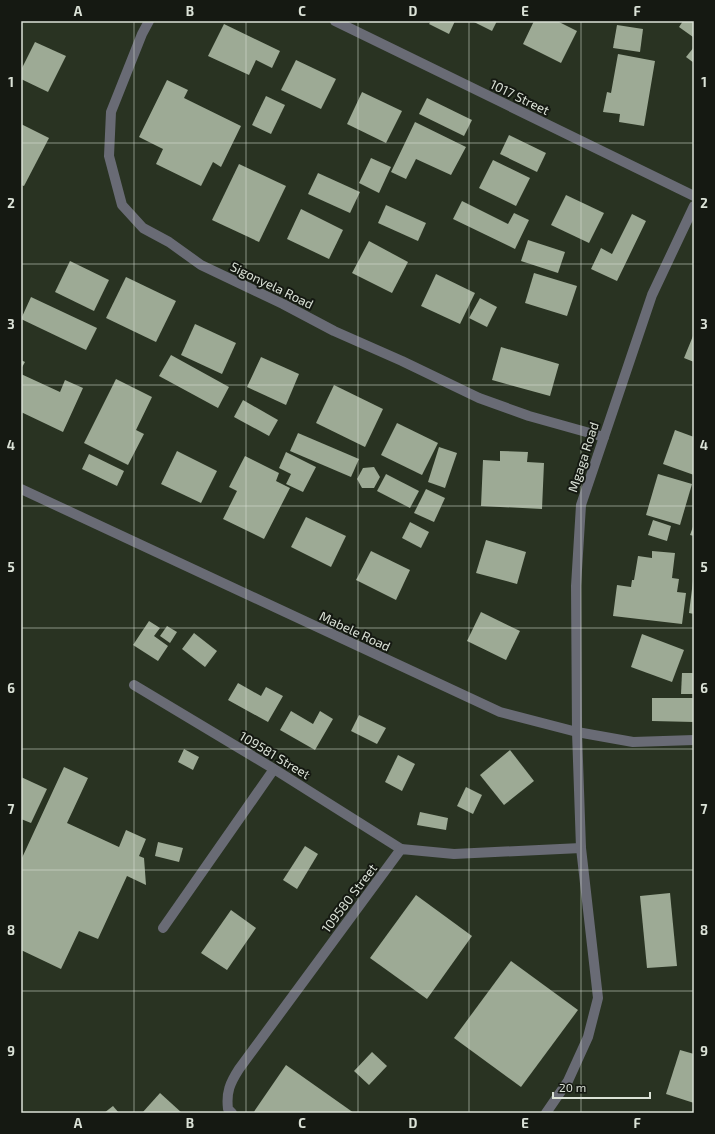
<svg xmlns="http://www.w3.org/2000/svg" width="715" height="1134" viewBox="0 0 715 1134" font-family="'Exo 2',sans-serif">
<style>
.building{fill:#9daa95}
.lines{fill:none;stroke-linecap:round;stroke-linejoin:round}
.lane{stroke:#696b75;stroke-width:10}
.street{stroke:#696b75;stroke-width:10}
.grid{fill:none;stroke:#dbe2d7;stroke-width:1;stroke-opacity:0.55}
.labels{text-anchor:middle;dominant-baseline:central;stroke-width:4;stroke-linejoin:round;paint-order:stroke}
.street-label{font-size:13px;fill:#dbe2d7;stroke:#151912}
.neatline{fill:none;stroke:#dbe2d7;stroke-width:1.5}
.grid-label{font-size:13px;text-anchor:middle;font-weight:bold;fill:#dbe2d7}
</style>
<rect width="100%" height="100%" fill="#293322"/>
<g class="building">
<polygon points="431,21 455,21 449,34 429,24"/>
<polygon points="472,21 497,21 492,31"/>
<polygon points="534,21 557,21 577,31 561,63 523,44"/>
<polygon points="683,21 694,21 693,37 679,27"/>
<polygon points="224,24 280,51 272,68 256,60 249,75 208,56"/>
<polygon points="617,25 643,29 640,52 613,48"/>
<polygon points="35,42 66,56 48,92 21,79 21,70"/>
<polygon points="694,47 694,63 686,57"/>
<polygon points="618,54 655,61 644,126 619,122 620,114 603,112 607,92 611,93"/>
<polygon points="296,60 336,79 321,109 281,90"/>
<polygon points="167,80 188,90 184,98 241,126 221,167 213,162 201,186 156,164 163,149 139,137"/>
<polygon points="362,92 402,111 386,143 347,124"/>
<polygon points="266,96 285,105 271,134 252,125"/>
<polygon points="427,98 472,120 464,136 419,114"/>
<polygon points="415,122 466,147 451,175 416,159 406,179 391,172"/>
<polygon points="21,124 49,138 24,186 21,185"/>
<polygon points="509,135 546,153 537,172 500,154"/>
<polygon points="371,158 391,167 379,193 359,183"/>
<polygon points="493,160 530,178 516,206 479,188"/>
<polygon points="239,164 286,186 259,242 212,220"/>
<polygon points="318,173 360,192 350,213 308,194"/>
<polygon points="566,195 604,213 589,243 551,225"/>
<polygon points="462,201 508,224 514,213 529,220 515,249 453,219"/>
<polygon points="386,205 426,223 418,241 378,223"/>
<polygon points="301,209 343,230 329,259 287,239"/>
<polygon points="632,214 646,221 617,281 591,269 601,248 612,254"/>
<polygon points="528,240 565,252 558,273 521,261"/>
<polygon points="369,241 408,262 392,293 352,273"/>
<polygon points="70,261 109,280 94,311 55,292"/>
<polygon points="534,273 577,286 567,316 525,303"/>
<polygon points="436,274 475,293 460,324 421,306"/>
<polygon points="126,277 176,301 156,342 106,318"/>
<polygon points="31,297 97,328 86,350 21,319"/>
<polygon points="480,298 497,307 487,327 469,318"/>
<polygon points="195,324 236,343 222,374 181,355"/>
<polygon points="693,336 694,337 694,362 684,358"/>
<polygon points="501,347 559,364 550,396 492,380"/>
<polygon points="171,355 229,387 218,408 159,376"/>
<polygon points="261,357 299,374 286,405 247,387"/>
<polygon points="21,360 25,362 21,369"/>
<polygon points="21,374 60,392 65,380 83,388 63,432 21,412"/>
<polygon points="116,379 152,397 136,430 144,434 128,465 84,443"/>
<polygon points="334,385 383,409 365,447 316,423"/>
<polygon points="243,400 278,420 269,436 234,417"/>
<polygon points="397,423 438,443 422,475 381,455"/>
<polygon points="675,430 694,437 694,475 663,464"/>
<polygon points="298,433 359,459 351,477 290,451"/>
<polygon points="439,447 457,453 445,488 428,482"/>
<polygon points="177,451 217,471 201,503 161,484"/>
<polygon points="500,451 528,452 527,462 544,463 542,509 481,506 483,460 500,461"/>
<polygon points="286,452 316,467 303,492 286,484 291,474 279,468"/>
<polygon points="89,454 124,471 117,486 82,469"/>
<polygon points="245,456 279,473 276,481 290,488 264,539 223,519 237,491 229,487"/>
<polygon points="374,467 380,477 374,488 362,488 357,479 363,468"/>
<polygon points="386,474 419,491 410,508 377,491"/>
<polygon points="658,474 692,484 680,525 646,515"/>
<polygon points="426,489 445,498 434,522 414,513"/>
<polygon points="306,517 346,536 331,567 291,547"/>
<polygon points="653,520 671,526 667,541 648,535"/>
<polygon points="410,522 429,532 421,548 402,538"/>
<polygon points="694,524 694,536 690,535"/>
<polygon points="486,540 526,552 517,584 476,573"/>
<polygon points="371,551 410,570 396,600 356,580"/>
<polygon points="652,551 675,553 672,578 679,579 677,592 686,593 682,624 613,616 617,585 631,587 632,580 634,580 638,556 652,558"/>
<polygon points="693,581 694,582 694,614 689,613"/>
<polygon points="481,612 520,631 506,660 467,641"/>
<polygon points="149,621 160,628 154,636 168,646 158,661 133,645"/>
<polygon points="167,626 177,632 170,643 160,636"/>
<polygon points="194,633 217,651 205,667 182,649"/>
<polygon points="642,634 684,650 672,682 631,667"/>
<polygon points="682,673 694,673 694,694 681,694"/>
<polygon points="238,683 261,696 266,687 283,696 268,722 228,700"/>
<polygon points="652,698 694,698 694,722 652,721"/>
<polygon points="291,711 313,724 320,711 333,719 315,750 280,730"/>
<polygon points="359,715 386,728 377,744 351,731"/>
<polygon points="184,749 199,757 193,770 178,762"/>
<polygon points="510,750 534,781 504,805 480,775"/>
<polygon points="398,755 415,764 402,791 385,782"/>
<polygon points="64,767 88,778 67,823 119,847 126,830 146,839 139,856 144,858 146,885 127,876 98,939 79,931 61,969 21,950 21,860"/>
<polygon points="21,777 47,789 31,823 21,819"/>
<polygon points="466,787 482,795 473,814 457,806"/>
<polygon points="420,812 448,818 446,830 417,825"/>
<polygon points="158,842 183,848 179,862 155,856"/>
<polygon points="305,846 318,854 297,889 283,880"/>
<polygon points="670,893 677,966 647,968 640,896"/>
<polygon points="416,895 472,936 427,999 370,958"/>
<polygon points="231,910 256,928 227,970 201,953"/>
<polygon points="511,961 578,1010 521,1087 454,1038"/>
<polygon points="680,1050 694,1054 694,1103 666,1094"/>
<polygon points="372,1052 387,1066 369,1085 354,1071"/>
<polygon points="286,1065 354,1113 253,1113"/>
<polygon points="160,1093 182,1113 142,1113"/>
<polygon points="113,1106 119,1113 104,1113"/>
</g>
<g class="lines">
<g class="lane">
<polyline points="134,685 274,769 401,849"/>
<polyline points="163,928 274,769"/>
</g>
<g class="street">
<polyline points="149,21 142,34 111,112 109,156 122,205 143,228 169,242 201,265 283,304 334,331 402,361 479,398 529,416 604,437"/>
<polyline points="335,21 694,196"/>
<polyline points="21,489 500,712 577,732 633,742 694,740"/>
<path d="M 232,1113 L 228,1109 C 226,1092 230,1083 239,1069 L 401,849 L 454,854 L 581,848"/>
<polyline points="546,1113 568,1081 588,1037 598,998 581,848 577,732 576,586 581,505 652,295 694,206"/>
</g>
</g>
<path class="grid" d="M 134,21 L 134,1113M 246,21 L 246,1113M 358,21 L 358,1113M 469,21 L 469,1113M 581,21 L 581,1113M 21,143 L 694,143M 21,264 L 694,264M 21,385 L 694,385M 21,506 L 694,506M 21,628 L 694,628M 21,749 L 694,749M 21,870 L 694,870M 21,991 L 694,991"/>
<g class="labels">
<g class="street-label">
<text transform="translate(520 97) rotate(26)">1017 Street</text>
<text transform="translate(272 285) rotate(26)">Sigonyela Road</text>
<text transform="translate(583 457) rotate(-72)">Mgaga Road</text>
<text transform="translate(355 631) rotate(25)">Mabele Road</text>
<text transform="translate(275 755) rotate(31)">109581 Street</text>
<text transform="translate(349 898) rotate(-53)">109580 Street</text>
</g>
</g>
<rect width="715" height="1134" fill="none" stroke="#151912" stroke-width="44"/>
<path d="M553 1092v6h97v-6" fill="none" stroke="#dbe2d7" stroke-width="2"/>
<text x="559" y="1092" font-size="12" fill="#dbe2d7" stroke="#151912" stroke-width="3" paint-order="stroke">20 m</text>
<rect x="22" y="22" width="671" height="1090" class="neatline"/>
<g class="grid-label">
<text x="78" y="16">A</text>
<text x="190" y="16">B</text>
<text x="302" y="16">C</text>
<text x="413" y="16">D</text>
<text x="525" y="16">E</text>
<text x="637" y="16">F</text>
<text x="11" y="87">1</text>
<text x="704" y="87">1</text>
<text x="11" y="208">2</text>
<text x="704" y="208">2</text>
<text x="11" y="329">3</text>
<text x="704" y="329">3</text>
<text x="11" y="450">4</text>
<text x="704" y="450">4</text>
<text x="11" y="572">5</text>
<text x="704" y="572">5</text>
<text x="11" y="693">6</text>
<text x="704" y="693">6</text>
<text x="11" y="814">7</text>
<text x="704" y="814">7</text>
<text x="11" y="935">8</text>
<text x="704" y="935">8</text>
<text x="11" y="1056">9</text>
<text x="704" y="1056">9</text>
<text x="78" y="1128">A</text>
<text x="190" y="1128">B</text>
<text x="302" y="1128">C</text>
<text x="413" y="1128">D</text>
<text x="525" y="1128">E</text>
<text x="637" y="1128">F</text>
</g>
</svg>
